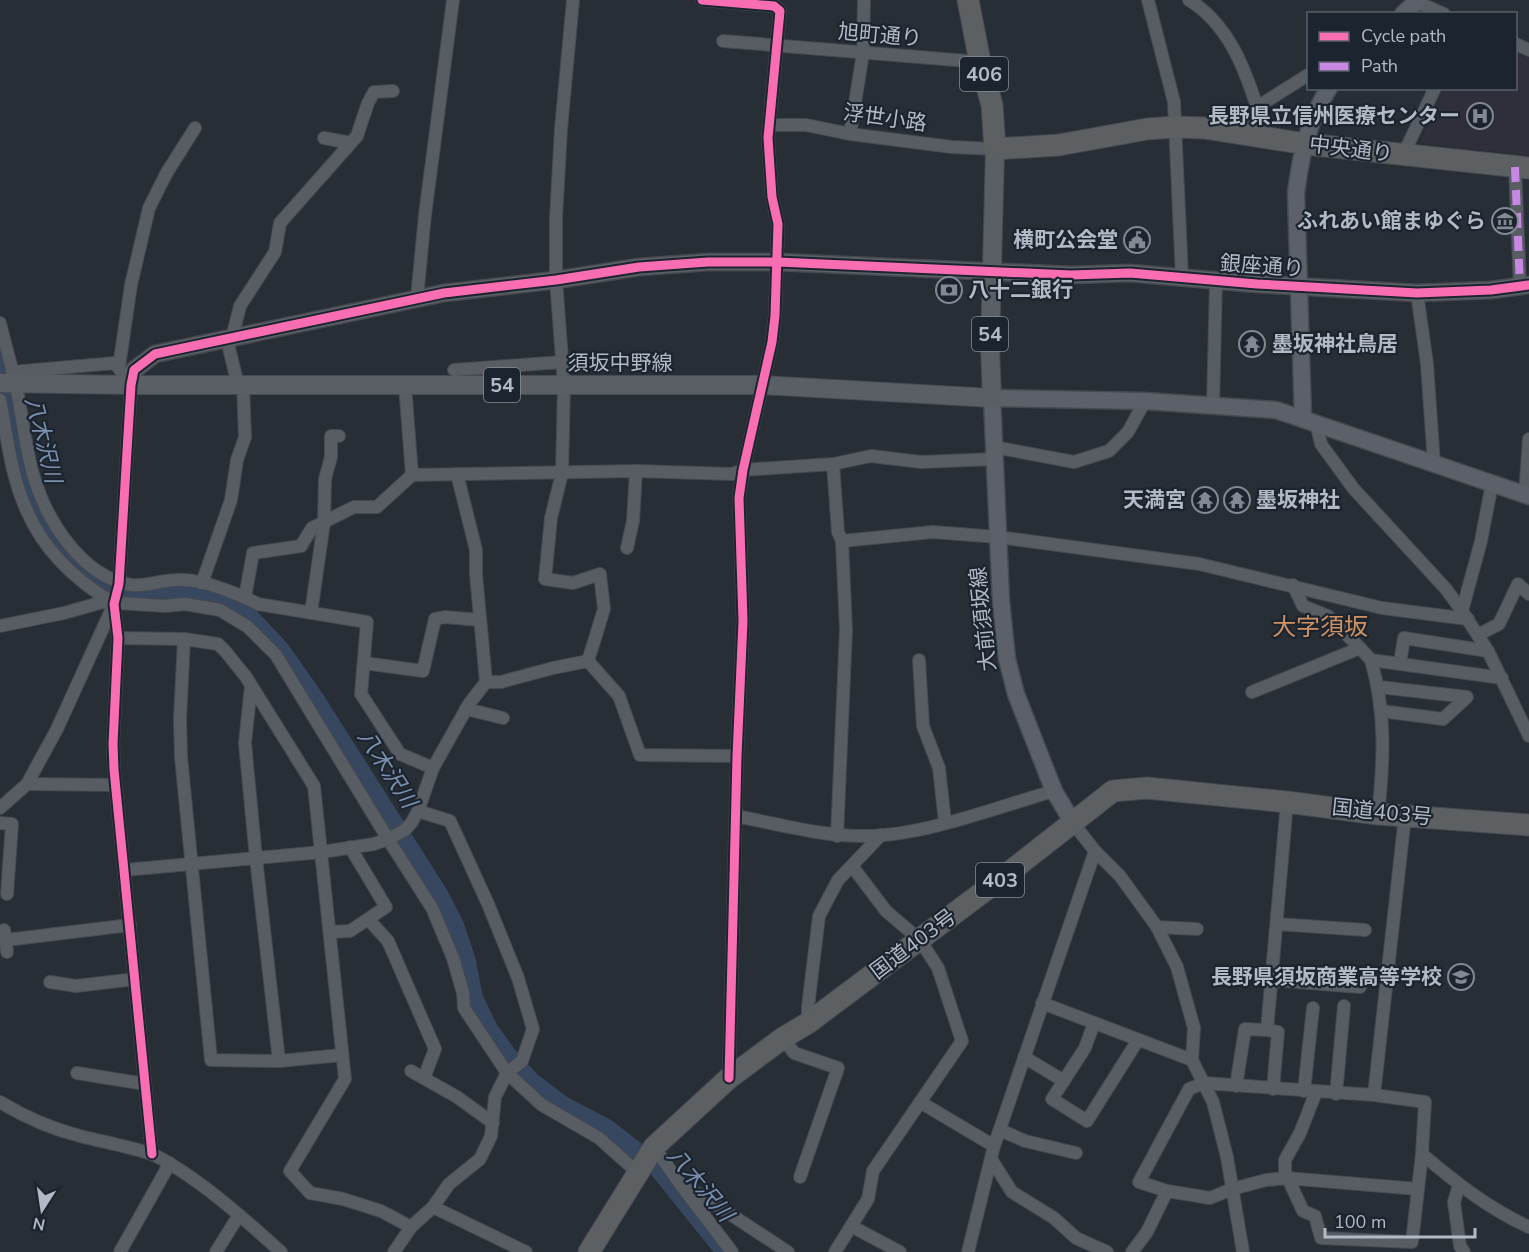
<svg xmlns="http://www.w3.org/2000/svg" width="1529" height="1252" viewBox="0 0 1529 1252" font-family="'Nunito Sans','Noto Sans JP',sans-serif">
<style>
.medical{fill:#2f2e3b}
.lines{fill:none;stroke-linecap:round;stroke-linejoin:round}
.river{stroke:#37475f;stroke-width:18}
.street-casing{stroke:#464a50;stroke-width:14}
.secondary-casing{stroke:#464a50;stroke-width:19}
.primary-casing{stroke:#464a52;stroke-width:20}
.highway-casing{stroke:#454a51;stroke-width:23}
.street{stroke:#585c63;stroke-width:12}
.secondary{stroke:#5c6068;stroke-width:16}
.primary{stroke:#5a5f65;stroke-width:18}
.highway{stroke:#5d6063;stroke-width:21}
.quiet{stroke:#c787e3;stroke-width:8;stroke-dasharray:15 8;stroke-linecap:butt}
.cycleway-casing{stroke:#1c242f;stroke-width:13}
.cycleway{stroke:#f96db3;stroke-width:9}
.labels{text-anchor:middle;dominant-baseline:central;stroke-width:4.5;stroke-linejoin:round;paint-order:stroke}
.shield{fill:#1c242f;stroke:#858d99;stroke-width:1.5}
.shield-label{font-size:20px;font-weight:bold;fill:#b2bac6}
.street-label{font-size:21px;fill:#b2bac6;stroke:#1c242f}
.poi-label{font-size:21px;font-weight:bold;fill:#b2bac6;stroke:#1c242f;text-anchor:end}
.water-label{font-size:22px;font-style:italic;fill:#7b90ad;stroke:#1c242f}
.quarter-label{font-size:24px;fill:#d19262;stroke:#1c242f}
</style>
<rect width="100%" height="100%" fill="#282e35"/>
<polygon class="medical" points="1516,50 1529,56 1529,155 1420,143 1444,89 1516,88"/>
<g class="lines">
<polyline class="river" points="0,363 30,494 40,516 54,537 78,567 101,586 132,593 180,595 216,601 251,618 281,650 316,700 439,894 455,925 467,961 474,998 489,1029 507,1054 531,1081 563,1105 607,1128 656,1166 725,1252"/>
<defs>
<g id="street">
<polyline points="573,0 561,129 556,218 556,280 564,385 562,473 551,518 545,579 573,583 600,574 604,609 588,661"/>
<polyline points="702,0 774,6 780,11 768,138 772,197 778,224 775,316 772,342 743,470 739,498 743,621 737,756 729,1078"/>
<polyline points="1148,0 1174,102 1182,277"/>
<path d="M 1189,0 C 1227,23 1244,66 1257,107"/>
<polyline points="1412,0 1444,14"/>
<polyline points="723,41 980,62"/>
<polyline points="1516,44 1529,50"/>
<polyline points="770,125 806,125 850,134 952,147 995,149"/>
<polyline points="850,134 863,53 864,0"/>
<polyline points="1252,135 1255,111 1257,107 1308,75"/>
<polyline points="324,138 351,143"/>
<polyline points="1403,155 1435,88"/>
<polyline points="1515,167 1520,287"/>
<polyline points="1417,293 1427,364 1434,463"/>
<polyline points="417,298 425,215 453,0"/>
<path d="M 0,323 C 5,344 11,364 16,385 C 22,414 25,445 33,474 C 46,520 81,576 131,585 C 147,587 160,580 176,580 C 200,578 236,593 258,604 L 367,622 L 361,694 L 400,754 L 433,768"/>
<polyline points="232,338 240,306 275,252 280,223 357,136 368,103 374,92 393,91"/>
<polyline points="227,340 238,385"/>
<polyline points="119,367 131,285 149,208 166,174 195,128"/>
<polyline points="454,370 562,362"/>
<polyline points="12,372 115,363 131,385 119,584 114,604 118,638 113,744 114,770 152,1154"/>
<polyline points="405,385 412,475"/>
<path d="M 0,400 C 7,436 11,477 27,511 C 44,551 77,581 113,603"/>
<polyline points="1213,406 1216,281"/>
<polyline points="1316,423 1321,444 1353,488 1446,589 1462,611 1488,651 1529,736"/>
<polyline points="994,447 1074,462 1109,451 1128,432 1145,401"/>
<polyline points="833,464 838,532 842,541 846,630 837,836"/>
<polyline points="457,474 476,550 476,574 486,682"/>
<polyline points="1525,495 1529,439"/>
<polyline points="842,541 933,532 998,537 1199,564 1382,608 1468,619"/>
<polyline points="627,548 633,521 636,471"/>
<polyline points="202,583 231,500 237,460 245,437 243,385"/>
<polyline points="1293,585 1303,606 1328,616 1360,648"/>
<polyline points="245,597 253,553 301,546 312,528 324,522 325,479 331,457 331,436 339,436"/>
<polyline points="1462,611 1481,541 1492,484"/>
<polyline points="311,613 324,522 354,507 377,507 412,475 636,471 732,474 743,470 833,464 871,456 921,462 995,459"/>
<polyline points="0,626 64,613 103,602 165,606 185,604 220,610 248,627 276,655 388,839 432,908 453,958 463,993 464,1008 507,1073 522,1061 533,1029 518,978 488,904 450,821 418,811"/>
<polyline points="1478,635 1499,624 1518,584 1529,594"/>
<polyline points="118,638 184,639 218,644 226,652 246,677 314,786 345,1079 290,1171 310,1193 343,1199 381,1211 411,1227"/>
<polyline points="184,639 180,719 181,757 211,1060 279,1061 342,1055"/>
<polyline points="919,660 923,726 939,768 945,822"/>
<path d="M 1371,660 C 1386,712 1384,761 1378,814"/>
<polyline points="364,663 423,671 435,619 445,617 480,620"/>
<polyline points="1400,663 1404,638 1488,651"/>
<polyline points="251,686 245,743 256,858 279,1061"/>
<polyline points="1379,687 1467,697 1443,719 1381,711"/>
<polyline points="1252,692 1360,648 1371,660 1502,678"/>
<polyline points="466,709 503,718"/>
<polyline points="27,784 115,785"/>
<polyline points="0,808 27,784 57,729 114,604"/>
<path d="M 736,816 C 778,824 820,836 863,836 C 921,837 997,807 1054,791"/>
<polyline points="0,823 12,824 7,894"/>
<polyline points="1073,823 1095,851 1120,876 1157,927 1177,967 1194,1028 1192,1060 1213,1102 1227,1157 1243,1252"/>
<polyline points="125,870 322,852 374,844 388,839 405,830 412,822 418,811 433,768 469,704 486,682 501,682 553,668 588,661 619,696 640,755 737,756"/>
<polyline points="369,920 388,941 435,1049 424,1078"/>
<polyline points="1277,924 1365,930"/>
<polyline points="1157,927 1197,929"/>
<polyline points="4,930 7,952"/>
<polyline points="330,932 350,931 386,907 350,847"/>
<polyline points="6,940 130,925"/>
<polyline points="1272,980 1360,987"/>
<polyline points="50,982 76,986 135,979"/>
<polyline points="1042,1003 1192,1060"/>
<polyline points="808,1023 808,1007 819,916 838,880 881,835"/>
<polyline points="1094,1023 1085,1048 1052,1099 1087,1121 1138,1040"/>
<polyline points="783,1038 794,1053 838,1068 800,1177"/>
<polyline points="1024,1057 1064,1081"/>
<polyline points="411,1071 457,1097 493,1123"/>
<polyline points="77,1073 145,1084"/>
<polyline points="1236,1086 1245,1029 1267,1030"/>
<polyline points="1273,1089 1278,1032 1267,1030 1287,802"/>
<polyline points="1304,1091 1313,1008"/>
<polyline points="1316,1092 1300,1133 1285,1160 1285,1172 1303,1211 1315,1216 1321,1238 1412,1242 1422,1154"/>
<polyline points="1336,1094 1344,1006"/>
<polyline points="1374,1095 1405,816"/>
<path d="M 0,1102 C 25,1117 52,1129 80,1136 C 103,1142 128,1146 151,1154 C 163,1158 175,1167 186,1174 C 220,1197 251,1225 281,1252"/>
<polyline points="920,1102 994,1146"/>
<polyline points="1000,1130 1025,1141 1076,1153"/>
<polyline points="654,1147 683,1188 701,1195 788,1252"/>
<polyline points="991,1159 1012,1192 1054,1218 1076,1238 1107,1252"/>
<polyline points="1459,1185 1454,1202 1460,1246 1464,1252"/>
<polyline points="684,1189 732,1252"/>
<path d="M 1418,1189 L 1287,1178 L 1266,1180 L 1232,1189 L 1210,1198 L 1167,1191 L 1139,1182 L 1189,1089 L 1204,1083 L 1374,1095 L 1425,1102 L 1422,1154 C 1455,1182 1489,1209 1529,1227"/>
<polyline points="433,1207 449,1184 480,1159 491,1136 495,1097 507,1073 542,1105 599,1138 637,1172"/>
<polyline points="851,1226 900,1252"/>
<polyline points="120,1252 170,1163"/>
<polyline points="216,1252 239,1215"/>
<polyline points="394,1252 411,1227 433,1207 526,1252"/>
<polyline points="835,1252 868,1199 873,1171 962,1041 938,968 920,940 886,911 852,866"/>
<polyline points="968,1252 994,1146 1095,851"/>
<polyline points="1132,1252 1147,1232 1167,1191"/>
</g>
<g id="secondary">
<polyline points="1403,14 1418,0"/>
<polyline points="131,385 134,370 155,354 444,293 556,280 639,267 708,262 778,262 1071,275 1130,273 1257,284 1417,293 1491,290 1529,285"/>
<path d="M 1303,418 L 1296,193 C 1301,154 1308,121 1329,88"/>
<polyline points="1073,823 1054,791 1016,694 1007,659 1001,601 992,398 1145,401 1276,410 1529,496"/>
</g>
<polyline id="primary" points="0,383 131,385 761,385 992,398 990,347 995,149"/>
<g id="highway">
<polyline points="968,0 980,62 992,105 995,149 1059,145 1147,129 1175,127 1204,128 1306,144 1529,168"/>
<polyline points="589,1252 654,1147 729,1078 783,1038 808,1023 1007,874 1113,791 1147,788 1287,802 1378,814 1529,825"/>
</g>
</defs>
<use href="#street" class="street-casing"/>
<use href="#secondary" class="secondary-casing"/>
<use href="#primary" class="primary-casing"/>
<use href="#highway" class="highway-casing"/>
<use href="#street" class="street"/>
<use href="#secondary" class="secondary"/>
<use href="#primary" class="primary"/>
<use href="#highway" class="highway"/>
<polyline class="quiet" points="1515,167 1520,287"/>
<defs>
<g id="cycleway">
<polyline points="702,0 774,6 780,11 768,138 772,197 778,224 775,316 772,342 743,470 739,498 743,621 737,756 729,1078"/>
<polyline points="152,1154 114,770 113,744 118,638 114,604 119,584 131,385 134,370 155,354 444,293 556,280 639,267 708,262 778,262 1071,275 1130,273 1257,284 1417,293 1491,290 1529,285"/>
</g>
</defs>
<use href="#cycleway" class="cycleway-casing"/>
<use href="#cycleway" class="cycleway"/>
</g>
<defs>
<symbol id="hospital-ring" viewBox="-11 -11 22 22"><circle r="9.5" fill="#1c242f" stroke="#828993" stroke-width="1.5"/><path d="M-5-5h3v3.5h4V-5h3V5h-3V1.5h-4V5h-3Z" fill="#828993"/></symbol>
<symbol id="museum-ring" viewBox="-11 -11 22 22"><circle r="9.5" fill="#1c242f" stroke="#828993" stroke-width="1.5"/><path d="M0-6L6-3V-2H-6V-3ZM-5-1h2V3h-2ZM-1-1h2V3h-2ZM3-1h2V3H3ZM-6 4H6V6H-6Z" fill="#828993"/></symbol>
<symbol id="civic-ring" viewBox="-11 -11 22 22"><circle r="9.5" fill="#1c242f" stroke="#828993" stroke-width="1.5"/><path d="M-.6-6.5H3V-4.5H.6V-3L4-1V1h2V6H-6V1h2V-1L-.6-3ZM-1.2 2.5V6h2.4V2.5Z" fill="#828993"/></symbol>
<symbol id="bank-ring" viewBox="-11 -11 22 22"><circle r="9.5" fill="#1c242f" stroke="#828993" stroke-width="1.5"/><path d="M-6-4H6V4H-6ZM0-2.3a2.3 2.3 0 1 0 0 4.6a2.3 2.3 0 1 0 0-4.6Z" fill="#828993"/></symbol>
<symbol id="temple-ring" viewBox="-11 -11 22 22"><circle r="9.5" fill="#1c242f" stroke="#828993" stroke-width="1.5"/><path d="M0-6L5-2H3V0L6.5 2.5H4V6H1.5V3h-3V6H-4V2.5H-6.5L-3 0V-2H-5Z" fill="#828993"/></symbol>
<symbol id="school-ring" viewBox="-11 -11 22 22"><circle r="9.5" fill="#1c242f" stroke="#828993" stroke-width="1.5"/><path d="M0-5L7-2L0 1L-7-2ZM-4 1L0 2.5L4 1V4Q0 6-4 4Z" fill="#828993"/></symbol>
</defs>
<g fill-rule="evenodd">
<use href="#hospital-ring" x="1465" y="101" width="30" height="30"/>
<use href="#museum-ring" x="1490" y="206" width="30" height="30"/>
<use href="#civic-ring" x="1122" y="225" width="30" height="30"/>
<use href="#bank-ring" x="934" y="275" width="30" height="30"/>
<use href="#temple-ring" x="1237" y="329" width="30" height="30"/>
<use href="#temple-ring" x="1190" y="485" width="30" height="30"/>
<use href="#temple-ring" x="1222" y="485" width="30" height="30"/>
<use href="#school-ring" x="1446" y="962" width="30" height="30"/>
</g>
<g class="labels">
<g class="shield">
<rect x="960" y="57" width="48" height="34" rx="4.5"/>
<rect x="972" y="317" width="36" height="34" rx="4.5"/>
<rect x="484" y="368" width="36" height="34" rx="4.5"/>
<rect x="976" y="863" width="48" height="34" rx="4.5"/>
</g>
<g class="shield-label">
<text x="984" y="74">406</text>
<text x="990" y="334">54</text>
<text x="502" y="385">54</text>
<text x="1000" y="880">403</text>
</g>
<g class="street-label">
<text transform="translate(880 35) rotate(5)">旭町通り</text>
<text transform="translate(885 118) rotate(8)">浮世小路</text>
<text transform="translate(1351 149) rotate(7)">中央通り</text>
<text transform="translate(1262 266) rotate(4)">銀座通り</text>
<text x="620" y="363">須坂中野線</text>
<text transform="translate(983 619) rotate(-96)">大前須坂線</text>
<text transform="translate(1382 812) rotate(6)">国道403号</text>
<text transform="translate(913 944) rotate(-37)">国道403号</text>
</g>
<g class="poi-label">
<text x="1460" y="116">長野県立信州医療センター</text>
<text x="1486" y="221">ふれあい館まゆぐら</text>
<text x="1118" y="240">横町公会堂</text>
<text x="968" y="290" text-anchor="start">八十二銀行</text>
<text x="1272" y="344" text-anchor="start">墨坂神社鳥居</text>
<text x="1186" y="500">天満宮</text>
<text x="1256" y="500" text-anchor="start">墨坂神社</text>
<text x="1442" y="977">長野県須坂商業高等学校</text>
</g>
<g class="water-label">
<text transform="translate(43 440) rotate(76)">八木沢川</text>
<text transform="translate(387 769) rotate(57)">八木沢川</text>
<text transform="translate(700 1185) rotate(50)">八木沢川</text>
</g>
<g class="quarter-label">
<text x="1320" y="627">大字須坂</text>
</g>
</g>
<rect x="1307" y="12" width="210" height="78" fill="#1c242f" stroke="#58606b" stroke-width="1.5"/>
<rect x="1319" y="32" width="30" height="9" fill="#f96db3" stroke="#58606b" stroke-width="1.5"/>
<text x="1361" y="42" font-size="18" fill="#b2bac6">Cycle path</text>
<rect x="1319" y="62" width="30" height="9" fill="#c787e3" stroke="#58606b" stroke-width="1.5"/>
<text x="1361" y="72" font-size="18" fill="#b2bac6">Path</text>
<g transform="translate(42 1210) rotate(192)" stroke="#1c242f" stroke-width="4.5" paint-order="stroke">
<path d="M0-4.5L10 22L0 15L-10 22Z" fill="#b2bac6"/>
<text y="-9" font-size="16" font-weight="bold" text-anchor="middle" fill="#b2bac6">N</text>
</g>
<path d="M1325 1228v9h150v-9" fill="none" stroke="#b2bac6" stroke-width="3"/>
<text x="1334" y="1228" font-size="18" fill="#b2bac6" stroke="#1c242f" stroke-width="4.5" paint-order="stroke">100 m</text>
</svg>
